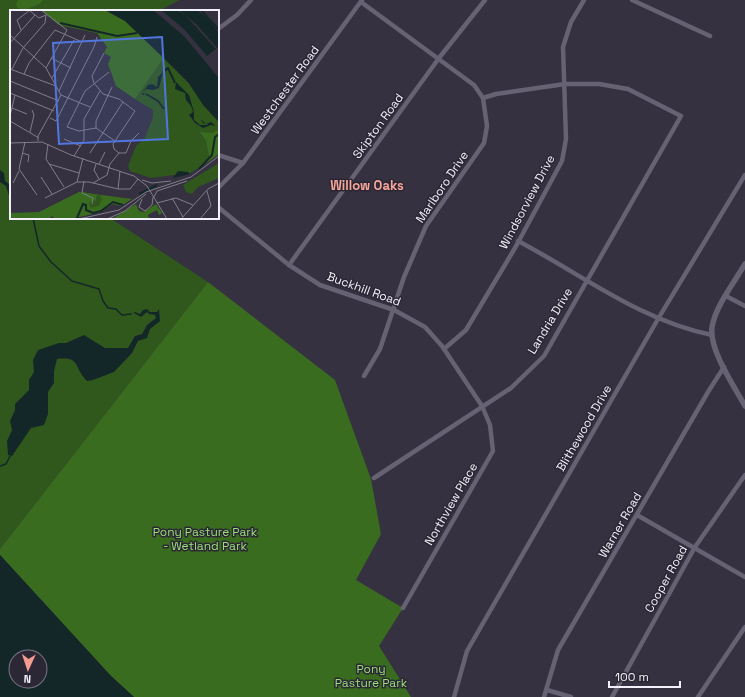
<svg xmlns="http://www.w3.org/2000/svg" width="745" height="697" viewBox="0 0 745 697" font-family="'Space Grotesk',sans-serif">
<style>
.green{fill:#30581c}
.forest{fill:#3a6c1f}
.water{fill:#142728;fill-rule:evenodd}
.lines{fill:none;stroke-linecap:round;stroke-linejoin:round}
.stream{stroke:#142728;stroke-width:1.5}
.minor{stroke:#666273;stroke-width:4.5}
.tertiary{stroke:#666273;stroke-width:5.5}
.labels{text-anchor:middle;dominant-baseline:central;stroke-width:3;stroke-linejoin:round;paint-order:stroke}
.street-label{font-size:12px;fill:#f2f0fa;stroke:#2b2735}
.park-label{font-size:12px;fill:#99de79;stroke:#2b2735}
.neighbourhood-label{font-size:13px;font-weight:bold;fill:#f8a69a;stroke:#2b2735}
.inset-river{fill:none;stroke:#142728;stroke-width:2}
.inset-road{fill:none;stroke:#817d8a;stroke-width:1}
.view{fill:#5276e0;fill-opacity:0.15;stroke:#5276e0;stroke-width:2}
.inset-edge{fill:none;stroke:#f2f0fa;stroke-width:2}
</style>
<rect width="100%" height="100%" fill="#353140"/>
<polygon class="green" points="0,0 179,0 159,11 11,11 11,218 110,218 208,282 0,549"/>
<g class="forest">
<path d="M 18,0 L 43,0 C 39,6 30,7 24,10 L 18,8 L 16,5 Z"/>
<polygon points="208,282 335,380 371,479 381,534 356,580 403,608 379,646 411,697 134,697 111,676 0,555 0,549"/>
</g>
<g class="water">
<polygon points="0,170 4,173 5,181 9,184 11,202 6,186 0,182"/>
<path d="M 147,309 L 150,312 L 157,312 L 159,309 L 160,321 L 150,329 L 147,338 L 138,341 L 132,353 L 114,372 L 93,380 L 87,381 C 73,367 81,356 57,359 L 54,371 L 54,383 L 48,392 L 48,414 L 44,425 L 31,428 L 12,456 L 8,455 L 7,441 L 12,430 L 10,421 L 15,410 L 15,404 L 29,390 L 29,380 L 34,372 L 33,360 L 38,350 L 59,343 L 66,343 L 84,335 L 105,348 L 128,348 L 135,336 L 142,334 L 147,325 L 156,318 L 155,315 L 149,314 L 147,312 L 141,317 L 134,313 L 131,314 L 135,312 L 140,314 L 143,310 Z"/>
<path d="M 0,555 L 111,676 L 134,697 L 0,697 ZM 16,657 L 40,657 L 40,681 L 16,681 Z"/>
</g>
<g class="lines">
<g class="stream">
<polyline points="33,218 39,246 51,262 72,281 99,289 103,301 108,308 116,309 122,315 131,314"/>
<polyline points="0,466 6,464 10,456"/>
</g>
<g class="minor">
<polyline points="632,0 710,36"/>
<polyline points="361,2 474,85 483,98 487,126 484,143 426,226 404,277 380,349 364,376"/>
<polyline points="218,29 237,15 251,0"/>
<polyline points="218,155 243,163"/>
<polyline points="218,188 243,163 362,0"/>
<polyline points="218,207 289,265 320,285 394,310 425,327 442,346 482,406 490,425 493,451 403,608"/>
<path d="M 518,241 C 581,274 641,321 712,335"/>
<polyline points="289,265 439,58 485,0"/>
<polyline points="726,296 745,306"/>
<polyline points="444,349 466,330 515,248 562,161 566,139 563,47 571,22 584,0"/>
<polyline points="374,478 511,388 544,356 681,116 628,89 599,84 565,84 496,94 483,98"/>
<polyline points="637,515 745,577"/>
<polyline points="547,690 571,697"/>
<polyline points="454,697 467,651 658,319 745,175"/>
<polyline points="544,697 558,650 708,392 724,367"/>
<polyline points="612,697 695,547 745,475"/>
<polyline points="698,697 745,627"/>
</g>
<path class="tertiary" d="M 745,264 C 734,283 716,305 712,327 C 709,350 734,386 745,406"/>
</g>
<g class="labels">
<g class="street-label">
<text transform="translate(285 90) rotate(-54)">Westchester Road</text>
<text transform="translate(378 126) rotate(-54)">Skipton Road</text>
<text transform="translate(442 187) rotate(-56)">Marlboro Drive</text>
<text transform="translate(527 202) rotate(-62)">Windsorview Drive</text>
<text transform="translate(364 289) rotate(20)">Buckhill Road</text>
<text transform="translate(550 321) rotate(-59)">Landria Drive</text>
<text transform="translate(584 428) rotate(-60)">Blithewood Drive</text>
<text transform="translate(451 504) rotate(-60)">Northview Place</text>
<text transform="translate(620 525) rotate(-60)">Warner Road</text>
<text transform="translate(666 579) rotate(-61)">Cooper Road</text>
</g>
<g class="park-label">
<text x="205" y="532">Pony Pasture Park<tspan x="205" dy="14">- Wetland Park</tspan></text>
<text x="371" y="669">Pony<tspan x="371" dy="14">Pasture Park</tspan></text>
</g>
<g class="neighbourhood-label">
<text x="367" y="185">Willow Oaks</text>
</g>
</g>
<g transform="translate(10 10)">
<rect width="209" height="209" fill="#353140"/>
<path d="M 154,48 L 184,79 L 201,104 L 209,112 L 209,119 L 202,123 L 189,123 L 196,131 L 199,147 L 194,155 L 180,163 L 141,168 L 120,161 L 118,156 L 126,136 L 135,128 L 143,107 L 143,100 L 125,89 ZM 209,153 L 209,168 L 188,177 L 182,184 L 176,182 L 173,175 ZM 74,182 L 97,187 L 97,193 L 82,200 L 69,193 L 67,184 Z" fill="#30581c"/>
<path d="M 31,0 L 95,0 L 115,11 L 154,48 L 125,89 L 106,76 L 98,54 L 101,47 L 94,43 L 97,37 L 87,23 L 49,15 ZM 209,119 L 209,144 L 194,155 L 199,147 L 196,131 L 189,122 L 202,123 ZM 69,182 L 122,189 L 111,196 L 103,194 L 91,202 L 61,209 L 45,209 L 42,206 L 39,209 L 0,209 L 0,203 L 29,202 ZM 90,185 L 92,189 L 89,196 L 81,198 L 79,193 L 83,190 L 86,191 L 86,186 ZM 126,194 L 129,201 L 134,202 L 146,194 L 152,203 L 149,205 L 147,200 L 141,203 L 138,205 L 139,209 L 102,209 Z" fill="#3a6c1f" fill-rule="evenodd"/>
<path d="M 95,0 L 143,0 L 174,26 L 209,68 L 209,112 L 193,95 L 178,72 L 136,31 L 115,11 ZM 151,0 L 167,0 L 176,6 L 206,39 L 197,46 L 174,19 ZM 169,0 L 187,0 L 198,9 L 209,23 L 209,37 L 207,38 L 186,14 ZM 153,62 L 149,78 L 143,80 L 136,79 L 132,83 L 136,84 L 132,85 L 132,83 L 138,75 L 142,74 L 147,77 L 148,67 ZM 166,72 L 179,85 L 184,102 L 184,110 L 190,115 L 199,115 L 193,113 L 190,109 L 196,114 L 201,112 L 206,116 L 201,115 L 193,118 L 185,113 L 179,105 L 183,102 L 181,96 L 176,90 L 175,83 L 165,79 ZM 168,161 L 178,162 L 180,164 L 163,168 Z" fill="#142728"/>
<path class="inset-river" d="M 191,0 L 209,20M 50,13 L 107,26 L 127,23M 153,62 L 158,58 L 165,73M 136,84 L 148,91 L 154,99M 189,159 L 202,145 L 205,127 L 209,124M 129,184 L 147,175M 67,208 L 73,194 L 76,195 L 76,200 L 83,203 L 91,201 L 103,192 L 113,195"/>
<path class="inset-road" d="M 31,0 L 57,20 L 36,58M 20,1 L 29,8 L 36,5M 11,20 L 7,10 L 20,0M 0,25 L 36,58 L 51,85M 0,33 L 25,5M 94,43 L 82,66 L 84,73 L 93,84 L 109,89 L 125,101 L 103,134 L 104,139 L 109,143M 41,48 L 61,58M 0,59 L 46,76M 2,59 L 13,38 L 35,13 L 36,5M 14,64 L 19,53 L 45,20 L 72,32M 42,68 L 64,30M 0,71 L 49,91M 49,81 L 75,25M 0,83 L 44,101M 51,85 L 80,97M 2,98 L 17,104M 0,106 L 5,85M 40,108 L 46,111 L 84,37 L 87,27M 0,111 L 29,128M 86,118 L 69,121 L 57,117 L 75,81 L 99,62M 86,118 L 86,111 L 102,77M 86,118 L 105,131M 20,122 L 24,105 L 22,100M 54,129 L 71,136M 28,131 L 28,126 L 51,85M 15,132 L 9,159 L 27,185M 0,133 L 32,132 L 61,145 L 124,166 L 137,176 L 157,209M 38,134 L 36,149 L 54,177M 12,143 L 19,145 L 18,152M 80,143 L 113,92M 109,143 L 116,143 L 121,131 L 129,123M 64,146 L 74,130 L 74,109 L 90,81M 39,154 L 69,163M 86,154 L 84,160 L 89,169M 89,154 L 95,142M 31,167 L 42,184M 132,170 L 142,173 L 161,171M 74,171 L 72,183 L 83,188 L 82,194M 67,172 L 73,148M 3,173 L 9,161M 83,173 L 97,165 L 100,154 L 109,143M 108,179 L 110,161M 144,187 L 147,181 L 177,171M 35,188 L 67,172 L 79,172 L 108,179 L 120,179 L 128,169M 162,188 L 173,207M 132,189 L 129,197 L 135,201 L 142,195 L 143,187M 147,193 L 166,188 L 183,195M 69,209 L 109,200 L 136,182 L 181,167 L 209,146M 97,209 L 115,201 L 136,184M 171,209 L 198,179 L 209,173M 190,209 L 201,196 L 197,181"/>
<path class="view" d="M 152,27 L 158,129 L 49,134 L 43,33 Z"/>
<rect width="209" height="209" class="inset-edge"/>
</g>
<g transform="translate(28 669) rotate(183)"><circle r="19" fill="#2b2735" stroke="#7b7784"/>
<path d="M0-3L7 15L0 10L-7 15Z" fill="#f59c90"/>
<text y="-6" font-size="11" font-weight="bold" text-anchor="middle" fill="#f2f0fa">N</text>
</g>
<path d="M609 681v6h71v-6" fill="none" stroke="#f2f0fa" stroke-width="2"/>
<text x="615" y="681" font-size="12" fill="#f2f0fa" stroke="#2b2735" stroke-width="3" paint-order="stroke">100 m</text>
</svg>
